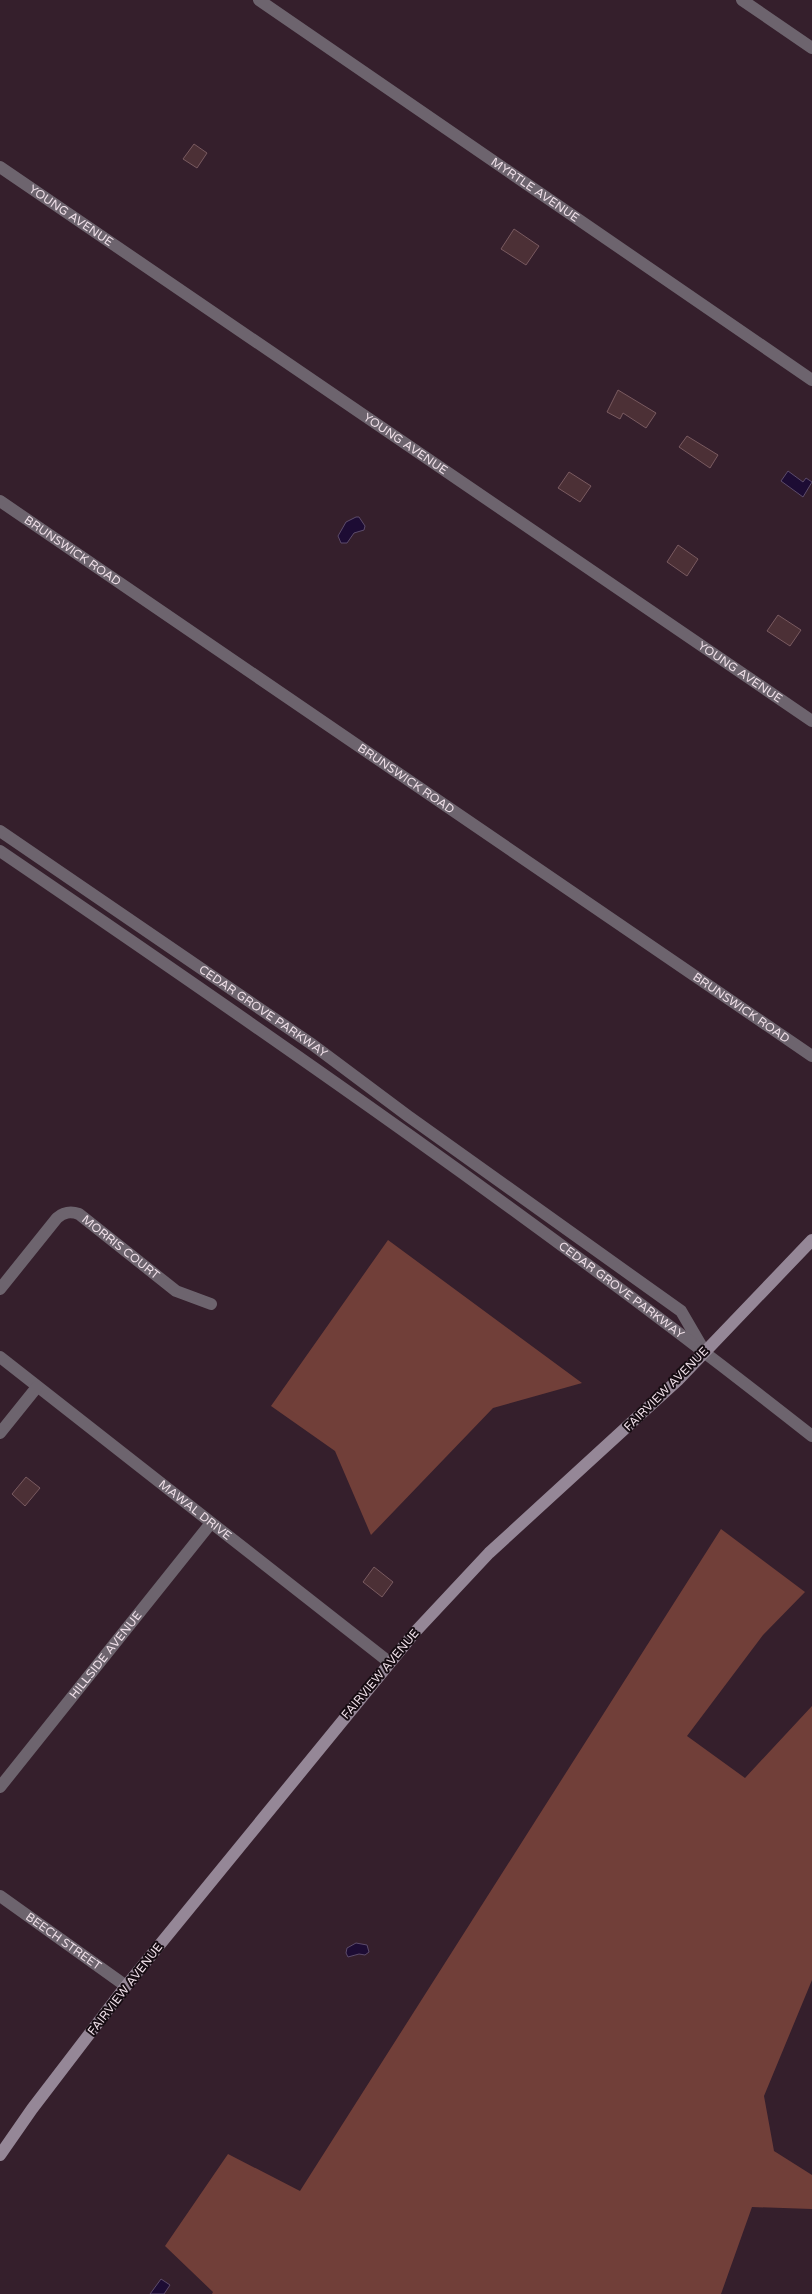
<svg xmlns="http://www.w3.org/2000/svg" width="812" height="2294" viewBox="0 0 812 2294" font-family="'Varela Round',sans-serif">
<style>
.green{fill:#713f39}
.water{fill:#1d0c34;stroke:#5c4b6a}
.building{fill:#4c3036;stroke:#795a60}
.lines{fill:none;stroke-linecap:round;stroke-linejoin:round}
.minor{stroke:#6d646e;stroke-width:12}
.secondary{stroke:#958797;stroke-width:12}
.labels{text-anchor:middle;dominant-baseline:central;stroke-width:4;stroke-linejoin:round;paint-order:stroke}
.street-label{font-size:12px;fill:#efdfe8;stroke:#160c12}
</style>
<rect width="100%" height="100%" fill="#351f2c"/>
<g class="green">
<polygon points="388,1240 582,1383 493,1408 371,1535 335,1451 271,1406"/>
<polygon points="721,1529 805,1592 763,1635 687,1736 745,1778 812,1706 812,1980 764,2096 774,2151 812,2175 812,2209 752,2207 721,2294 212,2294 213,2292 165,2246 228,2154 300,2191"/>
</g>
<g class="water">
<polygon points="788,471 803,482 806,478 812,482 803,497 781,481"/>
<polygon points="356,517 359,517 365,526 364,530 354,533 347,543 341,543 338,536 346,522"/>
<polygon points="356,1943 367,1945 369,1952 365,1955 359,1954 348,1957 346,1953 347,1948"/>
<polygon points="161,2279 170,2285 164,2294 150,2294"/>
</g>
<g class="building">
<polygon points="194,144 207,153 197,168 183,159"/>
<polygon points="514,229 539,246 526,265 501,249"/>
<polygon points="618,390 656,413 646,428 623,413 620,419 607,412"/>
<polygon points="687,436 718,455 710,468 679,447"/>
<polygon points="569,472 591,486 580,502 558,488"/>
<polygon points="678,545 698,559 687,576 667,562"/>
<polygon points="778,615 801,630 790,646 767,631"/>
<polygon points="26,1477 40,1488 25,1506 12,1494"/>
<polygon points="374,1567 393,1582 382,1597 363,1582"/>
</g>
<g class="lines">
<g class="minor">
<path id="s1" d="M 259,0 L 812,380"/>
<polyline points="742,0 812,48"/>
<path id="s2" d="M 0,167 L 812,721"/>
<path id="s3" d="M 0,501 L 812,1056"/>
<path id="s4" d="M 0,831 L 313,1045 L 408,1116 L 681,1311 L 702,1347"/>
<path id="s5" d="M 0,851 C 276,1039 550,1229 812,1436"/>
<path id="s6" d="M 0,1289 L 57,1218 C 64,1212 70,1211 79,1214 L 176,1291 L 211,1304"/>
<path id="s7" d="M 0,1357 L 389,1662"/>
<polyline points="0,1433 37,1387"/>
<path id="s8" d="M 0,1787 L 211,1523"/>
<path id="s9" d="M 0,1896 L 126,1986"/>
</g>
<polyline class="secondary" points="0,2155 32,2109 126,1986 416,1631 489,1553 678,1380 812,1240"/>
</g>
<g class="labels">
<g class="street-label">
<text stroke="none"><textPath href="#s1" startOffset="335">MYRTLE AVENUE</textPath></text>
<text stroke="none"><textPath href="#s2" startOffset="86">YOUNG AVENUE</textPath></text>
<text stroke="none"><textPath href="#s2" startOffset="491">YOUNG AVENUE</textPath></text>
<text stroke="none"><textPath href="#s3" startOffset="88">BRUNSWICK ROAD</textPath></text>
<text stroke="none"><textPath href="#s2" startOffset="896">YOUNG AVENUE</textPath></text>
<text stroke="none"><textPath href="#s3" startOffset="492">BRUNSWICK ROAD</textPath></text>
<text stroke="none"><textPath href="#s3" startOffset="898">BRUNSWICK ROAD</textPath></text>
<text stroke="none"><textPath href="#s4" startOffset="319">CEDAR GROVE PARKWAY</textPath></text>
<text stroke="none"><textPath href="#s6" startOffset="168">MORRIS COURT</textPath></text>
<text stroke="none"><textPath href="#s5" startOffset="761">CEDAR GROVE PARKWAY</textPath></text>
<text transform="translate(666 1389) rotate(-45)">FAIRVIEW AVENUE</text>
<text stroke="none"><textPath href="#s7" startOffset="248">MAWAL DRIVE</textPath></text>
<text stroke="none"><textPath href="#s8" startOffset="169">HILLSIDE AVENUE</textPath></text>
<text transform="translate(380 1674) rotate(-50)">FAIRVIEW AVENUE</text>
<text stroke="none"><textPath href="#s9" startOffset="78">BEECH STREET</textPath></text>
<text transform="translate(125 1989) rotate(-52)">FAIRVIEW AVENUE</text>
</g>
</g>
</svg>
